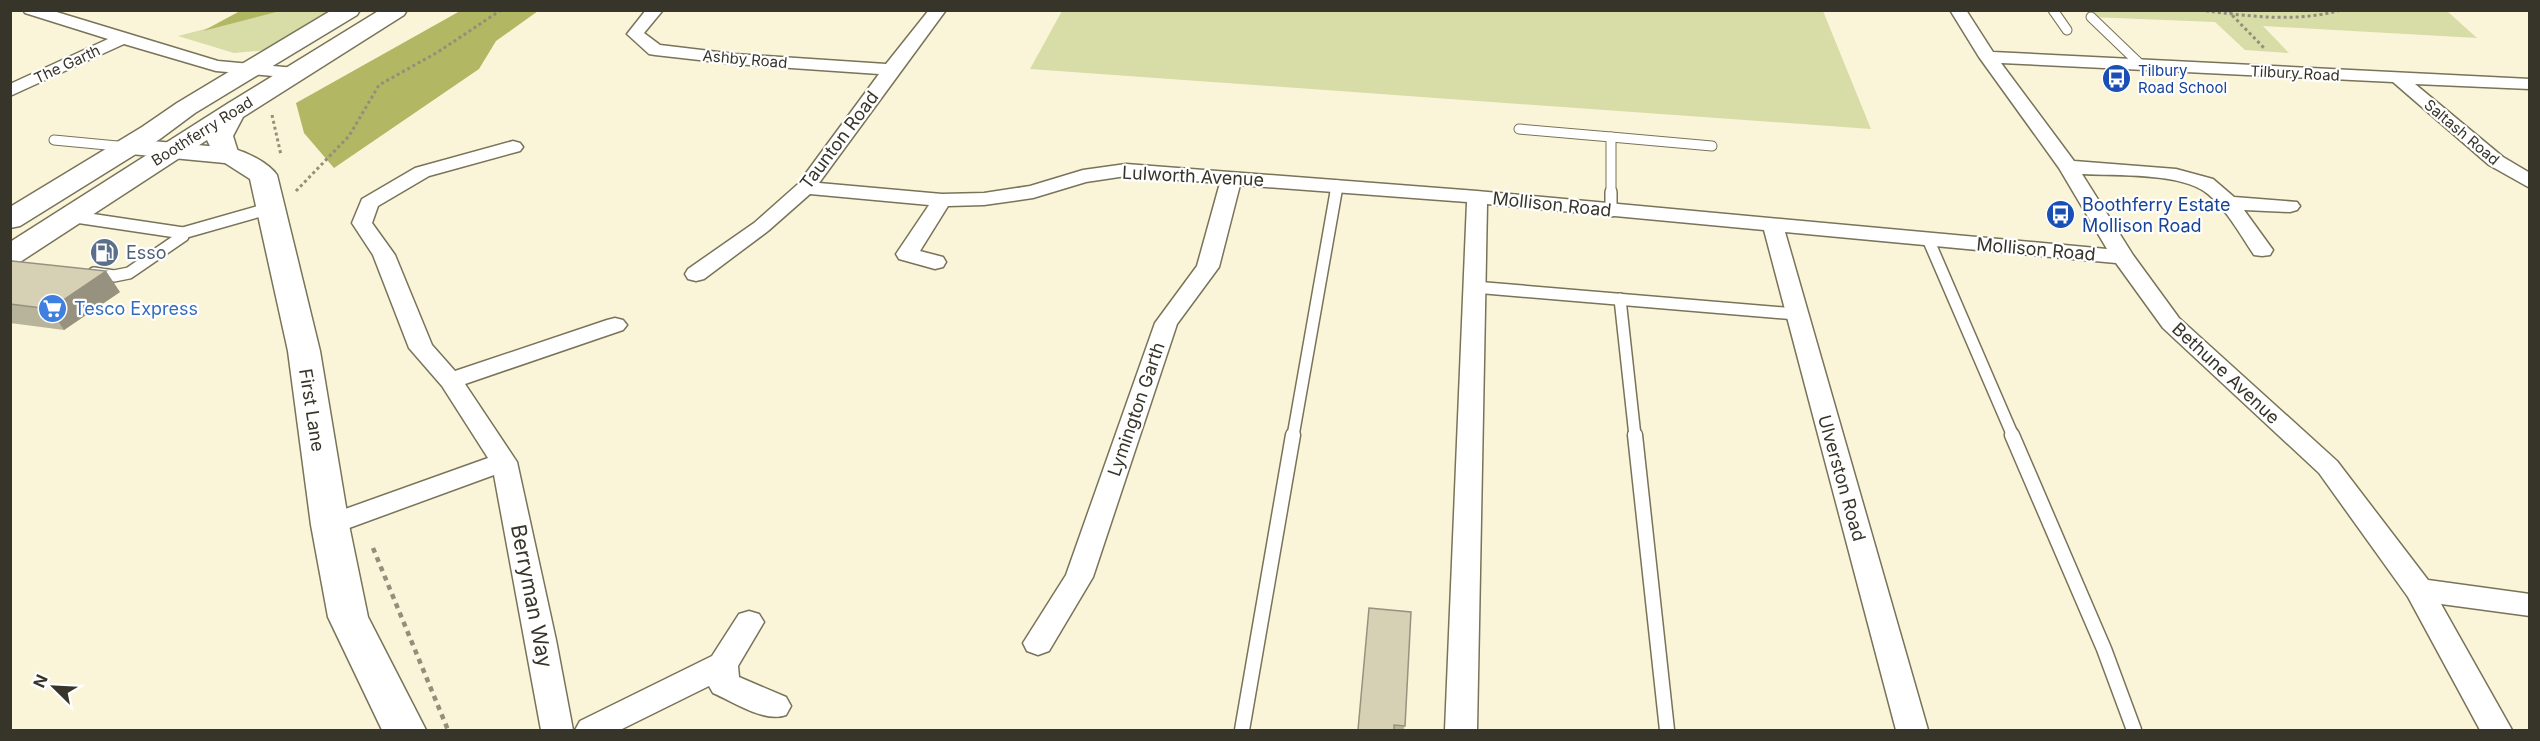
<svg xmlns="http://www.w3.org/2000/svg" width="2540" height="741" viewBox="0 0 2540 741" font-family="Inter,sans-serif">
<style>
.green{fill:#d8dca6}
.forest{fill:#b2b764}
.lines{fill:none;stroke-linecap:round;stroke-linejoin:round}
.lane-far2-casing{stroke:#787359;stroke-width:11}
.lane-far1-casing{stroke:#787359;stroke-width:14}
.lane-casing{stroke:#787359;stroke-width:17}
.street-casing{stroke:#787359;stroke-width:3}
.secondary-casing{stroke:#787359;stroke-width:3}
.primary-casing{stroke:#787359;stroke-width:3}
.path-far1{stroke:#928f7b;stroke-width:3;stroke-dasharray:3 3;stroke-linecap:butt}
.path{stroke:#928f7b;stroke-width:4.5;stroke-dasharray:5 5;stroke-linecap:butt}
.lane-far2{stroke:#fff;stroke-width:9}
.lane-far1{stroke:#fff;stroke-width:11}
.lane{stroke:#fff;stroke-width:14}
.street{fill:#fff;fill-rule:evenodd}
.secondary{fill:#fff;fill-rule:evenodd}
.primary{fill:#fff;fill-rule:evenodd}
.wall{fill:#b8b49c}
.shaded-wall{fill:#96927f}
.building{fill:#d6d1b5;stroke:#96927f;stroke-width:1.5}
.labels{text-anchor:middle;dominant-baseline:central;stroke-width:4.5;stroke-linejoin:round;paint-order:stroke}
.far-street-label{font-size:15px;fill:#37352a;stroke:#fff}
.far-transit-label{font-size:15px;fill:#164399;stroke:#fff;text-anchor:start}
.street-label{font-size:18px;fill:#37352a;stroke:#fff}
.transit-label{font-size:18px;fill:#164399;stroke:#fff;text-anchor:start}
.service-label{font-size:18px;fill:#4e5e75;stroke:#fff;text-anchor:start}
.shop-label{font-size:18px;fill:#366cbe;stroke:#fff;text-anchor:start}
.near-street-label{font-size:21px;fill:#37352a;stroke:#fff}
</style>
<rect width="100%" height="100%" fill="#faf5d8"/>
<g class="green">
<polygon points="274,11 337,11 266,50 234,53 178,36"/>
<polygon points="1062,11 1823,11 1871,129 1030,69"/>
<polygon points="2086,11 2447,11 2477,38 2263,26 2289,53 2245,50 2215,22 2091,17"/>
</g>
<g class="forest">
<polygon points="240,11 280,11 203,31"/>
<polygon points="460,11 538,11 496,41 479,69 334,168 304,133 296,103"/>
</g>
<g class="lines">
<defs>
<g id="lane-far2">
<polyline points="2053,10 2067,30"/>
<polyline points="2091,17 2141,65"/>
<polyline points="1519,129 1611,137 1611,194"/>
<polyline points="1611,137 1712,146"/>
<polyline points="54,140 128,147"/>
<polyline points="1335,194 1337,185"/>
</g>
<g id="lane-far1">
<polyline points="1611,192 1611,211"/>
<polyline points="69,216 183,233 183,236 129,273 114,276 94,273"/>
<polyline points="183,233 271,208"/>
<polyline points="1928,239 2013,436"/>
<polyline points="1474,287 1796,314"/>
<polyline points="1620,299 1635,436"/>
<polyline points="1293,436 1336,192"/>
</g>
<g id="lane">
<polyline points="1635,435 1667,730"/>
<polyline points="2012,435 2104,649 2134,730"/>
<polyline points="1242,730 1293,435"/>
</g>
<g id="street">
<polygon points="23,10 50,10 218,61 295,68 301,69 304,73 301,77 295,78 216,71 124,44 10,96 10,84 108,39 25,13"/>
<path d="M 646,10 L 663,10 L 644,33 L 660,45 L 735,54 L 886,64 L 929,10 L 946,10 L 819,183 L 942,194 L 984,193 L 1030,186 L 1083,170 L 1126,164 L 1477,191 L 2107,249 L 2059,168 L 1979,57 L 1950,10 L 1966,10 L 1993,52 L 2530,79 L 2530,89 L 2415,84 L 2503,157 L 2530,173 L 2530,188 L 2489,165 L 2393,82 L 2001,63 L 2074,161 L 2176,169 L 2213,179 L 2234,197 L 2297,202 L 2300,206 L 2297,210 L 2290,212 L 2244,210 L 2273,250 L 2270,255 L 2262,256 L 2254,255 C 2240,234 2226,209 2208,194 C 2182,172 2115,176 2082,174 L 2133,255 L 2179,318 L 2337,461 L 2428,580 L 2530,594 L 2530,616 L 2441,604 L 2512,730 L 2480,730 L 2408,597 L 2319,473 L 2163,328 L 2116,263 L 1785,232 L 1928,730 L 1896,730 L 1764,230 L 1487,204 L 1477,730 L 1445,730 L 1467,202 L 1240,185 L 1219,267 L 1177,324 L 1093,577 L 1049,651 L 1038,655 L 1027,651 L 1023,643 L 1066,575 L 1155,323 L 1197,266 L 1220,183 L 1126,176 L 1086,182 L 1033,198 L 984,205 L 948,206 L 920,251 L 943,257 L 946,262 L 943,267 L 935,269 L 899,259 L 896,254 L 929,205 L 810,194 L 768,231 L 704,279 L 696,281 L 688,279 L 685,274 L 688,269 L 754,223 L 798,184 L 879,74 L 735,64 L 655,55 L 649,54 L 627,34 Z"/>
<polygon points="513,141 520,143 523,147 520,151 429,176 378,206 372,223 395,255 432,345 455,371 607,320 615,318 623,320 627,325 623,330 465,384 517,462 556,640 573,730 541,730 494,475 330,535 320,532 316,525 320,518 488,458 442,386 409,348 373,255 352,223 362,199 415,168"/>
<path d="M 749,611 L 759,614 L 764,622 L 738,666 L 739,677 L 786,697 L 791,706 L 786,715 C 764,723 734,702 713,693 L 709,686 L 620,730 L 575,730 L 580,721 L 712,656 L 739,614 Z"/>
</g>
<path id="secondary" d="M 129,139 L 231,148 C 246,152 268,162 277,175 L 320,351 L 349,525 L 368,617 L 426,730 L 382,730 L 328,617 L 311,525 L 288,351 L 250,179 L 225,163 L 120,153 L 116,147 L 120,141 Z"/>
<g id="primary">
<polygon points="332,10 360,10 357,15 195,113 160,139 20,226 10,228 10,207 142,127 177,103"/>
<polygon points="380,10 407,10 404,15 243,117 233,136 239,155 235,161 226,163 217,161 207,140 20,262 10,265 10,242 227,104"/>
</g>
</defs>
<use href="#lane-far2" class="lane-far2-casing"/>
<use href="#lane-far1" class="lane-far1-casing"/>
<use href="#lane" class="lane-casing"/>
<use href="#street" class="street-casing"/>
<use href="#secondary" class="secondary-casing"/>
<use href="#primary" class="primary-casing"/>
<g class="path-far1">
<path d="M 2200,10 C 2247,16 2295,23 2341,10"/>
<polyline points="2230,10 2231,14 2265,49"/>
<polyline points="272,115 281,155"/>
<polyline points="296,191 349,136 379,85 438,52 501,10"/>
</g>
<polyline class="path" points="373,548 448,730"/>
<use href="#lane-far2" class="lane-far2"/>
<use href="#lane-far1" class="lane-far1"/>
<use href="#lane" class="lane"/>
<use href="#street" class="street"/>
<use href="#secondary" class="secondary"/>
<use href="#primary" class="primary"/>
</g>
<g class="wall">
<polygon points="10,262 120,292 64,330 10,323"/>
<polygon points="1411,612 1404,730 1358,730"/>
</g>
<polygon class="shaded-wall" points="106,271 120,292 64,330 50,309"/>
<g class="building">
<polygon points="12,261 106,271 50,309 10,304 10,262"/>
<polygon points="1369,608 1411,612 1405,726 1394,725 1394,730 1358,730"/>
</g>
<defs>
<symbol id="bus-disc" viewBox="-11 -11 22 22"><circle r="9.5" fill="#1a4fb4" stroke="#fff"/><path d="M-5-6H5V4H4V6H2V4H-2V6H-4V4H-5ZM-3.5-4V0h7V-4ZM-3.5 1.2v1.5H-2V1.2ZM2 1.2v1.5H3.5V1.2Z" fill="#fff"/></symbol>
<symbol id="fuel-disc" viewBox="-11 -11 22 22"><circle r="9.5" fill="#5c6f8a" stroke="#fff"/><path d="M-5.5-6h7V0h2V4h1.3V-2.5L3-4.5l.8-.8L6-3V5H2.5V1h-1V6h-7ZM-4.2-4.7v3.2H.2V-4.7Z" fill="#fff"/></symbol>
<symbol id="supermarket-disc" viewBox="-11 -11 22 22"><circle r="9.5" fill="#3f7fe0" stroke="#fff"/><path d="M-6-5.5h2.5l.6 2H6L4.5 2H-2.5L-4.4-4H-6ZM-1.5 3.2a1.3 1.3 0 1 0 .1 0ZM3 3.2a1.3 1.3 0 1 0 .1 0Z" fill="#fff"/></symbol>
</defs>
<g fill-rule="evenodd">
<use href="#bus-disc" x="2100" y="62" width="33" height="33"/>
<use href="#bus-disc" x="2044" y="198" width="33" height="33"/>
<use href="#fuel-disc" x="88" y="236" width="33" height="33"/>
<use href="#supermarket-disc" x="36" y="292" width="33" height="33"/>
</g>
<g class="labels">
<g class="far-street-label">
<text transform="translate(745 59) rotate(5)">Ashby Road</text>
<text transform="translate(67 64) rotate(-25)">The Garth</text>
<text transform="translate(2295 73) rotate(3)">Tilbury Road</text>
<text transform="translate(202 131) rotate(-32)">Boothferry Road</text>
<text transform="translate(2462 132) rotate(40)">Saltash Road</text>
</g>
<g class="far-transit-label">
<text x="2138" y="70">Tilbury<tspan x="2138" dy="17">Road School</tspan></text>
</g>
<g class="street-label">
<text transform="translate(839 140) rotate(-53)">Taunton Road</text>
<text transform="translate(1193 176) rotate(3)">Lulworth Avenue</text>
<text transform="translate(1552 204) rotate(6)">Mollison Road</text>
<text transform="translate(2036 249) rotate(5)">Mollison Road</text>
<text transform="translate(2226 373) rotate(43)">Bethune Avenue</text>
<text transform="translate(1136 409) rotate(-71)">Lymington Garth</text>
<text transform="translate(312 410) rotate(81)">First Lane</text>
<text transform="translate(1842 478) rotate(74)">Ulverston Road</text>
</g>
<g class="transit-label">
<text x="2082" y="204">Boothferry Estate<tspan x="2082" dy="21">Mollison Road</tspan></text>
</g>
<g class="service-label">
<text x="126" y="252">Esso</text>
</g>
<g class="shop-label">
<text x="74" y="308">Tesco Express</text>
</g>
<g class="near-street-label">
<text transform="translate(532 596) rotate(79)">Berryman Way</text>
</g>
</g>
<rect width="2540" height="741" fill="none" stroke="#37352a" stroke-width="24"/>
<g transform="translate(54 687) rotate(294)" stroke="#ffffff" stroke-width="4.5" paint-order="stroke">
<path d="M0-4.5L10 22L0 15L-10 22Z" fill="#37352a"/>
<text y="-9" font-size="16" font-weight="bold" text-anchor="middle" fill="#37352a">N</text>
</g>
</svg>
